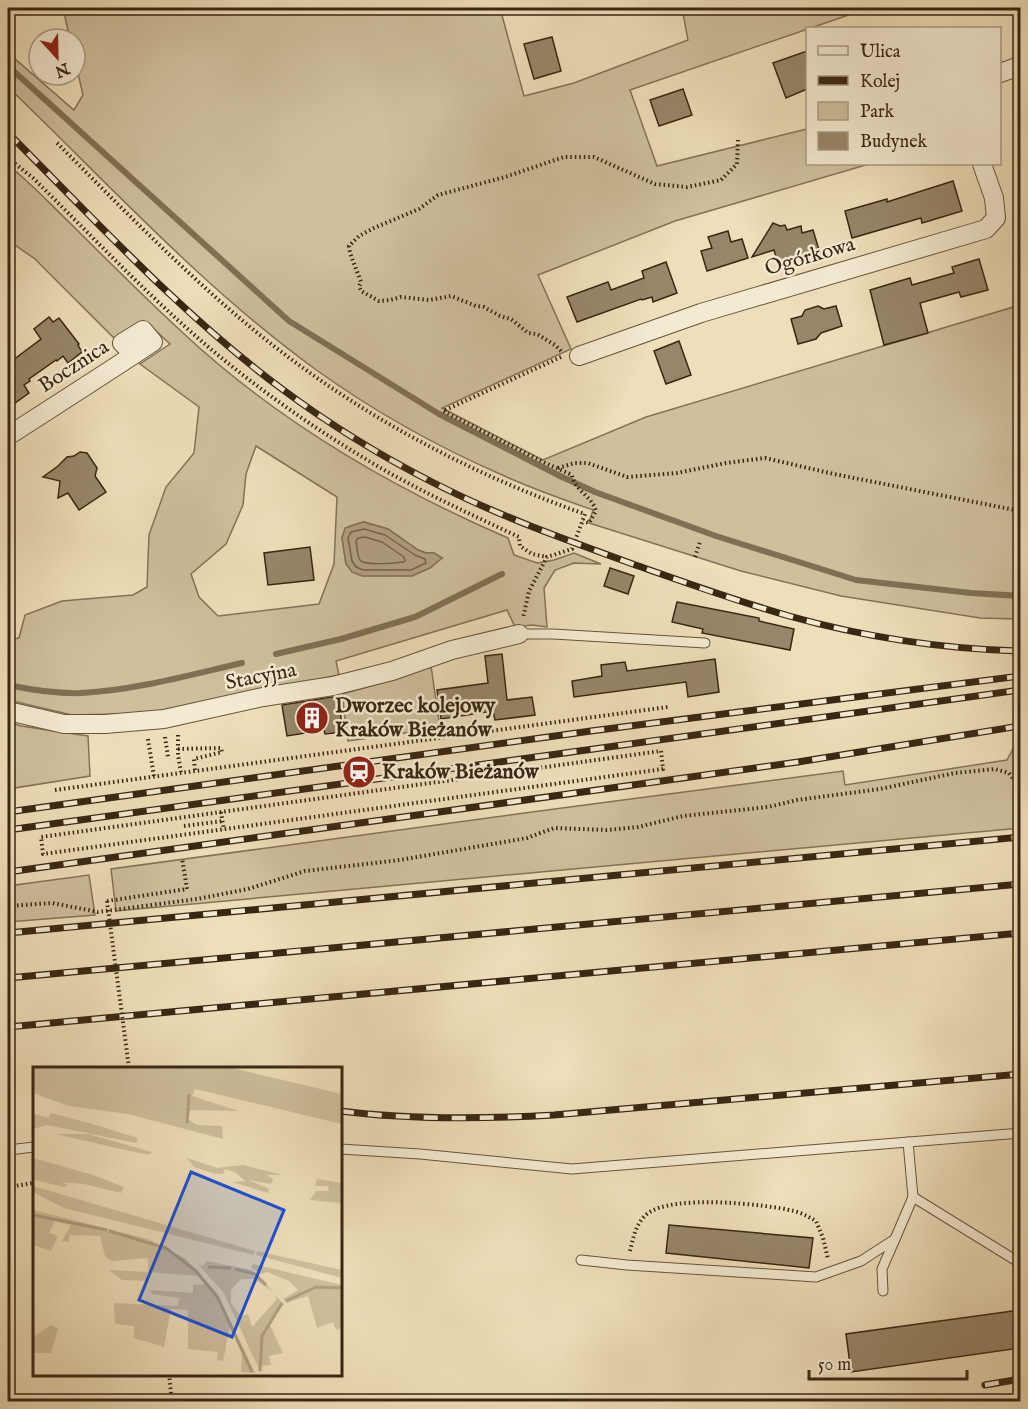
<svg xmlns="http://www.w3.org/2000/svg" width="1028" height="1409" viewBox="0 0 1028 1409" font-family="'IM FELL English',serif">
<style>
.green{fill:#cfbf9d;stroke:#847258;stroke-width:1.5;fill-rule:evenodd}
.water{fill:#b09f81;stroke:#806f55;stroke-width:1.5}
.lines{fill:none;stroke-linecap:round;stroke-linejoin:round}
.shore{stroke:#74624a;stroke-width:1.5}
.stream{stroke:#806f55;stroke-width:6}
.building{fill:#978669;stroke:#392613;stroke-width:1.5}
.service-casing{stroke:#66543c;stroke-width:11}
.minor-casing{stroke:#66543c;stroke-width:20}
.path{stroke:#392613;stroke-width:4;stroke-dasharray:1.5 3;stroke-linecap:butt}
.service{stroke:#f4ead2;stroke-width:9}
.minor{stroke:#f4ead2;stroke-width:18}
.rail-casing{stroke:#392613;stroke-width:7}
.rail{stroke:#f4ead2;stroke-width:4.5;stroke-dasharray:14;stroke-linecap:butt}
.path-bridge{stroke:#392613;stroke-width:4;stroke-dasharray:1.5 3;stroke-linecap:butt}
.labels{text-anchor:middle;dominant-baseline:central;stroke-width:5;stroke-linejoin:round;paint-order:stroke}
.street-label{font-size:21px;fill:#392613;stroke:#f4ead2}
.poi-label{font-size:21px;font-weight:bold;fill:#392613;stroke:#f4ead2;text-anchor:start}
.inset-river{fill:none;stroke:#b09f81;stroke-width:3}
.view{fill:#1d4ed8;fill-opacity:0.15;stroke:#1d4ed8;stroke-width:3}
.inset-edge{fill:none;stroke:#392613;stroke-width:3}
</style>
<rect width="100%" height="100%" fill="#eedeb9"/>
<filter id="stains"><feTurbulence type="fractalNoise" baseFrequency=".00333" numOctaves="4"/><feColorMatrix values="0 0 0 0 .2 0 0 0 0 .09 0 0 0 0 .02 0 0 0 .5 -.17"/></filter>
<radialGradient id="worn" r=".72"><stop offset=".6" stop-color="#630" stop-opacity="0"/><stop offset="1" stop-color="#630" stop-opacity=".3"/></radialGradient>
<g class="green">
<path d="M 63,8 L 500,8 L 524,96 L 574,83 L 688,40 L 682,8 L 869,8 L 630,90 L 657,166 L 807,129 L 808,164 L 869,164 L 675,221 L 538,275 L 571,349 L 442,408 L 543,460 L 646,417 L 1020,305 L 1020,619 L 980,618 L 841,596 L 741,571 L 589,523 L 593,510 C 562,499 530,488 500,474 C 436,446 372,410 315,369 C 202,287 108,183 8,87 L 8,53 L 74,110 L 83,95 L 75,60 L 75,39 L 70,39 Z"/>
<path d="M 8,165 C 30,182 50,204 71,224 C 107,260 144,297 182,332 C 276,420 390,487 508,538 L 514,555 L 537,563 L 554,560 L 574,553 L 601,564 L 574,563 L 555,570 L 544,588 L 547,627 L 532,625 L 515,627 L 507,610 L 336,661 L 339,675 L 153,713 L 72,715 L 8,700 L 8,640 L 19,638 L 25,615 L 62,601 L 133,595 L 147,587 L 149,535 L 166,487 L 194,453 L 199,407 L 140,364 L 170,344 L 147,323 L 114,338 L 35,259 L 8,240 ZM 256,446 L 337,497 L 334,564 L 319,604 L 218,616 L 199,597 L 191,574 L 226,544 L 243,505 L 246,474 ZM 364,522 L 388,529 L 418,550 L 426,553 L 434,553 L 442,558 L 346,564 L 342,537 L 351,526 Z"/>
<polygon points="431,666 440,728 348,741 342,694 396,679"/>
<polygon points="8,722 21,726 88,736 90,776 8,789"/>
<polygon points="1020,744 1020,828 116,911 111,869 547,810 843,771 845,785 1007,760 1015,745"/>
<polygon points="89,875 95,915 8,922 8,886"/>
</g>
<polygon class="water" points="363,522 388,529 418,550 426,553 434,553 442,558 430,568 412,576 362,576 352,572 346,564 342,538 345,528"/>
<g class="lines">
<g class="shore">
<polygon points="364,529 385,535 415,555 425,559 426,563 411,570 363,570 356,567 352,561 348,538 351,532"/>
<path d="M 365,537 L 382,542 L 404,557 L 405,561 L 403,562 C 395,563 364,566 360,560 C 357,555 357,546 356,541 L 358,538 Z"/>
</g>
<g class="stream">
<polyline points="8,66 289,321 439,414 560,476 595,492 716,536 856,580 971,593 1020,596"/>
<polyline points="276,654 341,639 415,617 502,574"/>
<path d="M 8,685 C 32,690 57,694 82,693 C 136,690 189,675 242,663"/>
</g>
</g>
<g class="building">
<polygon points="552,37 561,71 534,79 524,44"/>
<polygon points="807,51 807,89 786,98 773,63"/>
<polygon points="683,89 692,115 659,126 650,100"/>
<polygon points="953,181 962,211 922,223 921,218 852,238 845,211 887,199 887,202"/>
<polygon points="773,223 780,226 785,225 787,230 801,226 802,233 813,230 819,250 808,253 808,256 778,264 774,250 752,257"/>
<polygon points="728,231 731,242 742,239 748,258 707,271 701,251 712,248 708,237"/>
<polygon points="979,259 988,290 961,297 959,292 920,303 928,333 884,345 870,290 910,278 912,285 954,273 952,267"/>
<polygon points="666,262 677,293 653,302 652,297 642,300 641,299 577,322 567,297 608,282 611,290 644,278 642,271"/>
<polygon points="818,306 824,309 836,306 842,326 821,333 816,339 798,344 791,319 802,316 805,310"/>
<polygon points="49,317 53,322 59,318 79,344 78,345 82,352 68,363 63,356 57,361 56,360 29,379 30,381 24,385 29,393 8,408 8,360 9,363 41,339 34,329"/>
<polygon points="679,341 691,375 666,384 654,351"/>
<polygon points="80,452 87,453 97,468 95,476 106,492 79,510 68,493 58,498 60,481 43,477 58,466 67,457 74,456"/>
<polygon points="310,547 314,580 268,585 264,553"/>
<polygon points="610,568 634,576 628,594 604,586"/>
<polygon points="677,602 759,618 759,621 794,629 790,650 702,633 703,629 672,622"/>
<polygon points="502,654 507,700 532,697 535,715 495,720 493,711 441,719 437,690 488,683 485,656"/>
<polygon points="715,659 719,692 688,697 686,682 574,697 572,681 602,676 601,665 625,662 627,671"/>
<polygon points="338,696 343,732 325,734 324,730 287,736 282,705"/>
<polygon points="669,1225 813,1238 809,1268 666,1253"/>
<polygon points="1020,1310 1020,1348 851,1372 846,1334"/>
</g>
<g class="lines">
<defs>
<g id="service">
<polyline points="519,634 553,634 705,643"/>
<polyline points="340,1149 420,1154 572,1169 1020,1133"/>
<polyline points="8,1150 34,1147"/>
<polyline points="913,1197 1020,1263"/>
<polyline points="581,1260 627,1265 816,1277 861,1261 895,1239 913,1197 908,1142"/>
<polyline points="883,1291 882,1269 895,1239"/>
</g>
<g id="minor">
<polyline points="1000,73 1020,66"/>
<polyline points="579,356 701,313 986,229 996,218 994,198 982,164"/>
<path d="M 8,436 C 56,405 105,374 153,342 L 143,330 L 122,343 L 134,355"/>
<polyline points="8,711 64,724 105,724 164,719 263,697 333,686 392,671 452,650 519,634"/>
</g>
</defs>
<use href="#service" class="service-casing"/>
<use href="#minor" class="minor-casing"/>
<g class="path">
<path d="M 57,143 C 124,210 190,279 265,339 C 360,415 470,474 585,514 L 572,549 L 547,557 L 529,591 L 523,618"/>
<path d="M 8,158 L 33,178 C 98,242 163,312 234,368 C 277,402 322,433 369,461 C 417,490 468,513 519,537 L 520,546 L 532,554 L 547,557"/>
<polyline points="561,351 555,345 537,334 528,333 511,319 500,316 484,307 476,306 451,296 429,300 401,297 390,300 379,301 361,291 359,286 361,282 350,253 349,246 359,236 374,228 419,209 438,195 505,177 564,157 594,157 655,184 687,187 721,180 737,164 738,140"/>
<path d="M 561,357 L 443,411 L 543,462 L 572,475 C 574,490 592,496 596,511 L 589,523 L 583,521"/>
<polyline points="558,468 575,463 588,463 627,477 677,473 726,463 765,458 834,474 1020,511"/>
<polyline points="695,557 700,542"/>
<polyline points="178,735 178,755 181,772"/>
<polyline points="165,737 168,757"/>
<polyline points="148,739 154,777"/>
<polyline points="178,749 221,748 222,752 194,759 195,771"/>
<polygon points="661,751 663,769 43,854 41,837"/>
<polyline points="55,790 668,707"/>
<polyline points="221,812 224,830"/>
<polyline points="184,826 223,821"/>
<polyline points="107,901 187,889 182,858"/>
<polyline points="8,906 52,903 98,912 197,899 248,889 305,871 400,860 527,838 554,828 607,830 638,827 683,816 768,807 797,800 880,789 955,773 995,769 1009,773 1020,789"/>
<polyline points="8,1187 34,1183"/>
<path d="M 630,1251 C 633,1238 636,1223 647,1214 C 671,1194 765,1204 794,1211 C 802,1213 809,1217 816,1221 L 823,1238 L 828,1259"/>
<polyline points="169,1374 172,1402"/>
</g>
<use href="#service" class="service"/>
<use href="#minor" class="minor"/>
<defs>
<g id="rail">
<path d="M 8,133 C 96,221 181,314 282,389 C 329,424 379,455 432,482 C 500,517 572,542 644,568 C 692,585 740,602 789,616 C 864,637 943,649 1020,651"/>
<polyline points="8,812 591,731 1020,676"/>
<polyline points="8,830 1020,690"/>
<polyline points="8,872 798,762 1020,726"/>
<polyline points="8,933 1020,837"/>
<polyline points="8,978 1020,884"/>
<polyline points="8,1027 1020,933"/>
<path d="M 340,1111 C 411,1120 483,1119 554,1115 L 1020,1074"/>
<polyline points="985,1385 1020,1379"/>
</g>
</defs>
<use href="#rail" class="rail-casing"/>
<use href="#rail" class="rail"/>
<polyline class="path-bridge" points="107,901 129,1068"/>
</g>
<defs>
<symbol id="building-disc" viewBox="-11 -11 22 22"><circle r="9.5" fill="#8f2418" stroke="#f4ead2"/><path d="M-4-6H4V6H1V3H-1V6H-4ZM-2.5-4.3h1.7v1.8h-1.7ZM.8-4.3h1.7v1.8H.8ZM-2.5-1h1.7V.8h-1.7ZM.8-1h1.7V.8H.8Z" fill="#fff"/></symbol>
<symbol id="station-disc" viewBox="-11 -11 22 22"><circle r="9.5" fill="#8f2418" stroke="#f4ead2"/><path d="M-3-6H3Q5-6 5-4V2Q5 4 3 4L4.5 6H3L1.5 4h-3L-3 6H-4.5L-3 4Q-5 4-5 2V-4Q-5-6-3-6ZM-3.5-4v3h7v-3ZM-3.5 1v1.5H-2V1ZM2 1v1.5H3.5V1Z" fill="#fff"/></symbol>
</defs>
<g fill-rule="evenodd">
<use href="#building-disc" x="293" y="699" width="38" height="38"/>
<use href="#station-disc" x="340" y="753" width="38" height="38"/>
</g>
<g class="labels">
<g class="street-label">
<text transform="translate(810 257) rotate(-16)">Ogórkowa</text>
<text transform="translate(74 367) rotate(-33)">Bocznica</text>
<text transform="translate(261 677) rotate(-11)">Stacyjna</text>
</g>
<g class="poi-label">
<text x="335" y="706">Dworzec kolejowy<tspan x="335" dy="24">Kraków Bieżanów</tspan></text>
<text x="382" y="772">Kraków Bieżanów</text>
</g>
</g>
<g transform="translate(33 1067)">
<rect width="309" height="309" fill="#eedeb9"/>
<path d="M 0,0 L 195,0 L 309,27 L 309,57 L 162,22 L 159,29 L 206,44 L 157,43 L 156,53 L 164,58 L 189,59 L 190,72 L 95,47 L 36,39 L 0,26 ZM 0,46 L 15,51 L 18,46 L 56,56 L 105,71 L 103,76 L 14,58 L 0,62 ZM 22,67 L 55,67 L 119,85 L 115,88 ZM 0,91 L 60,108 L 91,120 L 88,126 L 51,117 L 28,115 L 35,118 L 31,120 L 2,113 ZM 154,91 L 184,101 L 210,98 L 250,108 L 233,108 L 240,112 L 238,117 L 216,113 L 236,122 L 235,126 L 199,115 L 212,114 L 202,105 L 192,102 L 190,107 L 182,107 L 161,100 ZM 284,112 L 309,116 L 309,136 L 277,133 L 283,124 L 296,124 L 295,119 L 282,119 ZM 0,119 L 222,184 L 221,188 L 31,141 L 0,125 ZM 0,143 L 115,172 L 153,192 L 184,226 L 222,306 L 208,305 L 209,285 L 197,258 L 190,294 L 184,293 L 185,285 L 155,282 L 155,243 L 138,242 L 131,280 L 101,271 L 101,259 L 82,257 L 81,236 L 145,239 L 146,231 L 119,227 L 118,223 L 160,226 L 160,218 L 174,217 L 167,209 L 115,205 L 114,214 L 89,213 L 76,203 L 115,205 L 115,191 L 79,194 L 72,189 L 67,169 L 36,168 L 36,175 L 29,174 L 38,158 L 22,154 L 16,166 L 25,169 L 18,184 L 0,178 ZM 224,184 L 309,203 L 309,211 L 223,188 ZM 173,194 L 219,203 L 240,225 L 221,212 L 208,212 L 198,223 L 198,236 L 208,249 L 215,247 L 219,260 L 244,232 L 241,227 L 251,237 L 236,256 L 250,286 L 236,289 L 238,298 L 227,299 L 228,306 L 190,225 L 165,197 L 170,199 ZM 220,197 L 309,218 L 309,261 L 303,263 L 300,255 L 284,261 L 275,229 L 253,236 L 250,232 L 265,223 L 256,214 L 234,205 L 228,207 L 218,201 ZM 18,258 L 25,262 L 18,286 L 0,286 L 0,270 Z" fill="#cfbf9d"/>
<path class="inset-river" d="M 154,56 L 156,27M 0,148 L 74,163M 76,164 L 133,181 L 163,204 L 185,231 L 219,305M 175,200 L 198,201M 202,202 L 222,207 L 233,218M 253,234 L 283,220 L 309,221M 227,304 L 229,269 L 249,236"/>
<path class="view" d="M 158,105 L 251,143 L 199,270 L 106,233 Z"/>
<rect width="309" height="309" class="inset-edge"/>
</g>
<rect width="1028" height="1409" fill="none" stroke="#eedeb9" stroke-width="30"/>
<rect x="9" y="9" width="1010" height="1391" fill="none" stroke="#392613" stroke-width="3"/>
<rect x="15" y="15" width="998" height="1379" fill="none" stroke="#392613" stroke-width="1.5"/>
<rect x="806" y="27" width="195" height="138" fill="#f4ead2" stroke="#a99c86" stroke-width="1.5"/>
<rect x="818" y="46" width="30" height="9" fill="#f4ead2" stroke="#a99c86" stroke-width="1.5"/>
<text x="860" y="57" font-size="18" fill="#392613">Ulica</text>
<rect x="818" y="76" width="30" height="9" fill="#392613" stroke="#a99c86" stroke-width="1.5"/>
<text x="860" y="87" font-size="18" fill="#392613">Kolej</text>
<rect x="818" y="102" width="30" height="18" fill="#cfbf9d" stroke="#a99c86" stroke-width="1.5"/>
<text x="860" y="117" font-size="18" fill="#392613">Park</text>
<rect x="818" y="132" width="30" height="18" fill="#978669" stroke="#a99c86" stroke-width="1.5"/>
<text x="860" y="147" font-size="18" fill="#392613">Budynek</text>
<g transform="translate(57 57) rotate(158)"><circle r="28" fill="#f4ead2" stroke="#a99c86" stroke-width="1.5"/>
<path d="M0-4.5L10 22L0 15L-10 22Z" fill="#8f2418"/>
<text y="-9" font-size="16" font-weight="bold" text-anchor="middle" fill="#392613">N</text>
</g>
<path d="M809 1370v9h158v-9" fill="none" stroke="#392613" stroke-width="3"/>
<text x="818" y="1370" font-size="18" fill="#392613" stroke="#f4ead2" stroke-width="4.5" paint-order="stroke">50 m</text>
<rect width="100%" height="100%" filter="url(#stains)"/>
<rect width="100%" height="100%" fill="url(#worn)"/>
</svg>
